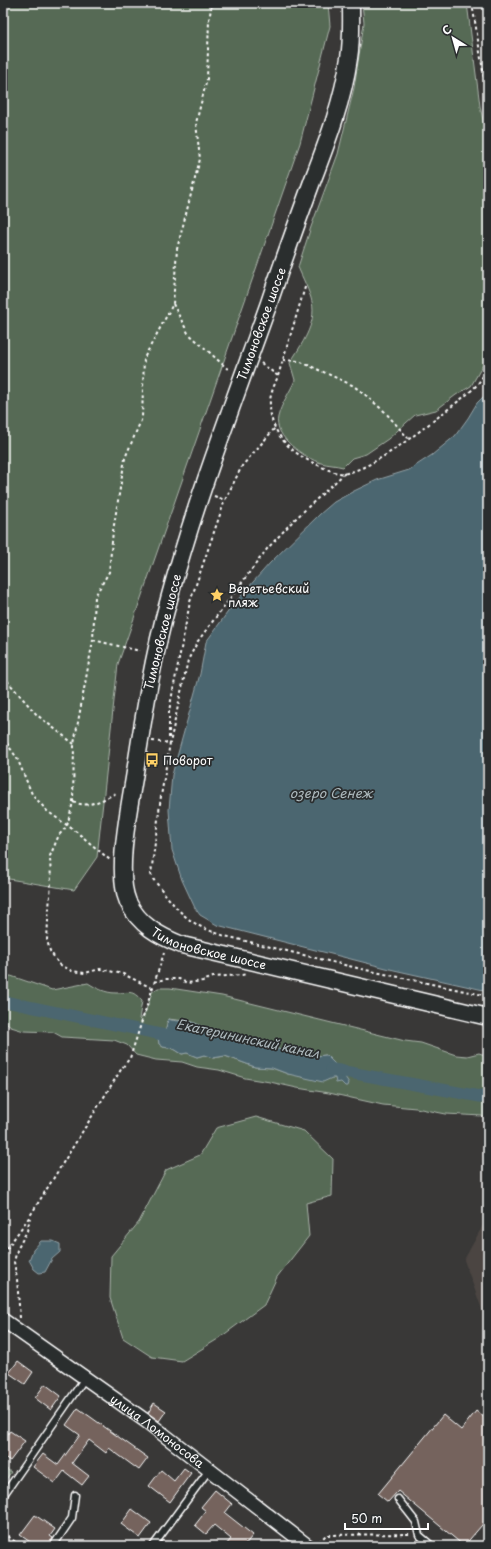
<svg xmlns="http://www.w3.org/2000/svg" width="491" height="1549" viewBox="0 0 491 1549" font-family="'Playpen Sans',sans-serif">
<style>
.built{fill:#4b4542}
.green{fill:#566a55;stroke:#aab4aa;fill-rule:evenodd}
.water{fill:#4b666f;stroke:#93a3a9}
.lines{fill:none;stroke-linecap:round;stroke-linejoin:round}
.canal{stroke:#4b666f;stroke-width:12}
.building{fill:#74635d;stroke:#fff}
.service-casing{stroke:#fff;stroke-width:9}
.minor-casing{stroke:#fff;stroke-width:16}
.tertiary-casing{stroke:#fff;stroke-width:19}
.path{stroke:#fff;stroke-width:2;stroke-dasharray:3 3;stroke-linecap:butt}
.service{stroke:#2a2d2e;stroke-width:6}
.minor{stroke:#2a2d2e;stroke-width:13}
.tertiary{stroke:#2a2d2e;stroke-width:16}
.labels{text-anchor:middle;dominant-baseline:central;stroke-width:3.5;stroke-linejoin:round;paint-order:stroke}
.street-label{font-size:12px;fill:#fff;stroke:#2a2d2e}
.poi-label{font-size:12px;fill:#fff;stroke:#2a2d2e;text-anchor:start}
.water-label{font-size:13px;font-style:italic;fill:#aebabe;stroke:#2a2d2e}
</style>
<rect width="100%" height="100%" fill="#393837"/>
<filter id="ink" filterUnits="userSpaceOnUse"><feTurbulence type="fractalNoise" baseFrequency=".025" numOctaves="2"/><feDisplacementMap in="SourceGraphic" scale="8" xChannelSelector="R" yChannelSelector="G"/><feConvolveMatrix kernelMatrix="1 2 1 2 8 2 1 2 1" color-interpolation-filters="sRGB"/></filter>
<g filter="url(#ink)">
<polygon class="built" points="488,1216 488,1326 464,1260"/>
<g class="green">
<polygon points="3,3 328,3 330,26 300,143 118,664 97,857 74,890 3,878"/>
<path d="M 362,3 L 467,3 L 480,106 L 488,144 L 488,356 L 471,386 L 456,395 L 436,410 L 415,415 L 388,439 L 366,454 L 352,458 L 343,467 C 336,465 328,465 321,463 C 305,458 273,437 278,417 C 281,404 290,392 295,380 L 290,363 C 301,345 317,324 312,302 C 310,292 302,277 298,267 L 311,227 L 338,154 L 354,88 L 364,23 Z"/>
<path d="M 11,976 L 52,990 L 88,983 C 96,988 105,993 116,993 C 129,993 132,989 142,1001 L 139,1019 L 140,1020 L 145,1013 L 152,992 L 158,988 L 170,988 L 222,996 L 405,1041 L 421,1043 L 456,1055 L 467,1056 L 479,1053 L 488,1056 L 488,1120 L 482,1116 L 446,1114 L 416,1108 L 383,1105 L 329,1093 L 297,1088 L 270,1082 L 245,1078 L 219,1070 L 197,1067 L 182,1062 L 156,1060 L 136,1055 L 127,1045 L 114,1040 L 62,1037 L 53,1032 L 24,1031 L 11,1027 L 3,1021 L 3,977 ZM 168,1019 L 193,1022 L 206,1029 L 220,1030 L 232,1034 L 236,1041 L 249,1045 L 261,1039 C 268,1046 277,1051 287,1050 C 300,1049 307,1045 317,1056 L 326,1055 L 336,1065 L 335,1078 L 288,1074 L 272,1068 L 255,1067 L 225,1056 L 213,1058 L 204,1055 L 197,1057 L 187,1053 L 182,1054 L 174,1049 L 163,1047 L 159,1044 L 158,1038 L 166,1029 Z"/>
<polygon points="256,1117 304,1131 333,1159 332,1196 306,1203 309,1236 277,1277 264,1305 218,1339 182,1361 152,1357 123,1338 110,1298 111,1256 139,1222 166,1170 200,1155 216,1128"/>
<polygon points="3,1467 11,1472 3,1484"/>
</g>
<g class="water">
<polygon points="483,3 488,3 488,43 483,7"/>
<polygon points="488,392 488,991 394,970 217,925 200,915 195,908 182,880 172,850 169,810 172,775 200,674 206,642 230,609 246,590 270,563 320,514 334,502 354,491 377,480 409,470 432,455 455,436 468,418 477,403"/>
<path d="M 168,1019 C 175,1022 185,1020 192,1022 C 197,1023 201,1027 206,1029 C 219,1032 228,1027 236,1041 L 249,1045 L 253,1039 C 260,1039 261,1041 267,1045 C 271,1048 280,1050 285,1050 C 299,1051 305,1043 317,1056 L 326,1055 L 336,1065 L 341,1066 L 348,1075 L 345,1077 L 349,1083 L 348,1086 L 345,1086 L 341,1082 L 336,1083 L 335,1078 L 332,1078 L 323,1082 L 288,1074 L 272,1068 L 255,1067 L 225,1056 L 213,1058 L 204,1055 L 197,1057 L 187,1053 L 182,1054 L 174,1049 L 163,1047 L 159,1044 L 158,1037 L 166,1029 Z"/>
<polygon points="41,1241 53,1241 60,1244 60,1252 52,1259 45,1272 39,1273 34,1269 29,1260 33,1250"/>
</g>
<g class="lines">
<g class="canal">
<polyline points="3,1001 178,1038"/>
<polyline points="331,1069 488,1098"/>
</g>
</g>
<g class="building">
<polygon points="18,1361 33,1372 25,1384 9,1373"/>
<polygon points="45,1384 61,1396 51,1410 35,1398"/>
<polygon points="154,1403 166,1411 159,1421 148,1413"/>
<polygon points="78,1408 148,1458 139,1470 109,1448 106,1453 89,1440 72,1463 89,1476 82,1485 64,1471 55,1483 33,1467 43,1454 58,1465 80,1435 66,1425"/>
<polygon points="476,1411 488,1420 488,1518 464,1546 398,1491 388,1502 378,1494 443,1415 461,1430"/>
<polygon points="10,1431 25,1441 10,1461 3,1456 3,1440"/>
<polygon points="184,1468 191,1473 170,1502 149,1486 161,1470 174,1481"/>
<polygon points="215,1490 232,1504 225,1513 253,1535 244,1546 225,1546 231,1539 214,1525 206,1534 195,1525 206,1511 201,1507"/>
<polygon points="132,1509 151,1523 140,1538 121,1524"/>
<polygon points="35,1515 55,1529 50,1536 53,1538 49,1546 36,1546 20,1535"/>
</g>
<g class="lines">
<defs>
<g id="service">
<polyline points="3,1496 85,1378"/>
<polyline points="398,1499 416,1522 419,1535 432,1546"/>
<polyline points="53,1546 72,1518 75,1495"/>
<polyline points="153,1546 209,1470"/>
</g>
<g id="minor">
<path id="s1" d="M 3,1320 L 146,1421 L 308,1546"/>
</g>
<g id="tertiary">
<path id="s2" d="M 351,3 C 351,21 352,40 349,58 C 343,100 328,140 313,179 C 298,220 283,261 269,303 C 234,401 196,499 169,599 C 153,656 144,714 135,772 C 130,805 115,872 128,902 C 139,925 159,936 182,945 L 488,1017"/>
</g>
</defs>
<use href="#service" class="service-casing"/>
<use href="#minor" class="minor-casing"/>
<use href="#tertiary" class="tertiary-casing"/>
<g class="path">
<polyline points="472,3 488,102"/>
<polyline points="173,304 188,333 230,371"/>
<polyline points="283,360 299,361 352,385 362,392 385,412 408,438"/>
<path d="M 261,363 L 278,376 C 275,384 269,396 270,405 C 270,434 292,454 318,465 C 326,469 338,475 347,473 C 376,466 413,436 437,418 C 449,408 462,399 473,389 C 479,383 485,374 488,366"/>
<polyline points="278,376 306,284"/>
<path d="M 345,473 L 293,521 L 267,549 L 198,641 L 188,660 L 170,743 L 161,796 L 151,874 L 153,879 C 164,892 178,913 193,922 C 203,929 214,932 225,936 L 361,969 L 488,996"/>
<polyline points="214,496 225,500"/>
<polyline points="93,640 140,651"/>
<polyline points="3,676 37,715 74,744"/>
<polyline points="3,738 17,758 32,794 47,811 78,833 110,860"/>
<polyline points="169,738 169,711 190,602 225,500 242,466 275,428"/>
<polyline points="152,741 170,743"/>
<path d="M 73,802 C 89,809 104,799 118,792"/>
<polyline points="154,982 165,979 179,979 187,983 203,981 213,977 242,975 246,974"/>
<polyline points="152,988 123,974 100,969 85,973 72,971 59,964 50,951 47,940 48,921 51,883 50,856 59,835 67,826 73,802 74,744 93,640 95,596 109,572 113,531 125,458 142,418 144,358 173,304 177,249 200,159 196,123 207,79 209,20 212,3"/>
<polyline points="3,1254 30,1216 122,1068 130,1058 164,953"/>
<polyline points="20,1318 17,1279 14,1262 17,1250 27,1231 30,1218"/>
<polyline points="3,1533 21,1546"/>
<polyline points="319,1542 326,1535 411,1534"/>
</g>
<use href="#service" class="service"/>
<use href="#minor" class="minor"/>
<use href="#tertiary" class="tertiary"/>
</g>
</g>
<defs>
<symbol id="sight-bare" viewBox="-9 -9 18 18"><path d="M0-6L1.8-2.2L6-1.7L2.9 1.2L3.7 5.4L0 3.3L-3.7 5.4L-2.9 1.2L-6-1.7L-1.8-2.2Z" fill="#ffd166" stroke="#2a2d2e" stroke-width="2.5" paint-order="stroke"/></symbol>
<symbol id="bus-bare" viewBox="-9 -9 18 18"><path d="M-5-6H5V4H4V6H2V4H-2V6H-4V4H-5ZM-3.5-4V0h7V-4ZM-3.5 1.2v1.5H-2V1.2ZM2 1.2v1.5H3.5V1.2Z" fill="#ffd166" stroke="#2a2d2e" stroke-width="2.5" paint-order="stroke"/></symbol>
</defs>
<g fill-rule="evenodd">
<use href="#sight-bare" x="207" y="585" width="20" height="20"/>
<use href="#bus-bare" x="142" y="750" width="20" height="20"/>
</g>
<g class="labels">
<g class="street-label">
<text transform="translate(261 324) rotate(-70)">Тимоновское шоссе</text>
<text transform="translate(162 632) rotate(-76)">Тимоновское шоссе</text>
<text stroke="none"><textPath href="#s2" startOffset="1031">Тимоновское шоссе</textPath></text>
<text stroke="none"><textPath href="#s1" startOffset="190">улица Ломоносова</textPath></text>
</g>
<g class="poi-label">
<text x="228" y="588">Веретьевский<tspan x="228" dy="14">пляж</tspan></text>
<text x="163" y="760">Поворот</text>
</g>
<g class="water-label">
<text x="331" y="792">озеро Сенеж</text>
<text transform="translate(248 1038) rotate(12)">Екатерининский канал</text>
</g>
</g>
<rect width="491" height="1549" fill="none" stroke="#2a2d2e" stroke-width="16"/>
<rect x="8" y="8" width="475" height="1533" fill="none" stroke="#fff" stroke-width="1.5" filter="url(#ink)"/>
<g transform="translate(453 38) rotate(323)" stroke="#2a2d2e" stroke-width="3" paint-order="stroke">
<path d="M0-3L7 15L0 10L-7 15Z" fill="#ffffff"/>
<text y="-6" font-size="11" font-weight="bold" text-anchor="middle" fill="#ffffff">С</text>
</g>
<path d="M345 1523v6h83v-6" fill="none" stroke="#ffffff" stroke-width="2"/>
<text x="351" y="1523" font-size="12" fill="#ffffff" stroke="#2a2d2e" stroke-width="3" paint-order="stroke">50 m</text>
</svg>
